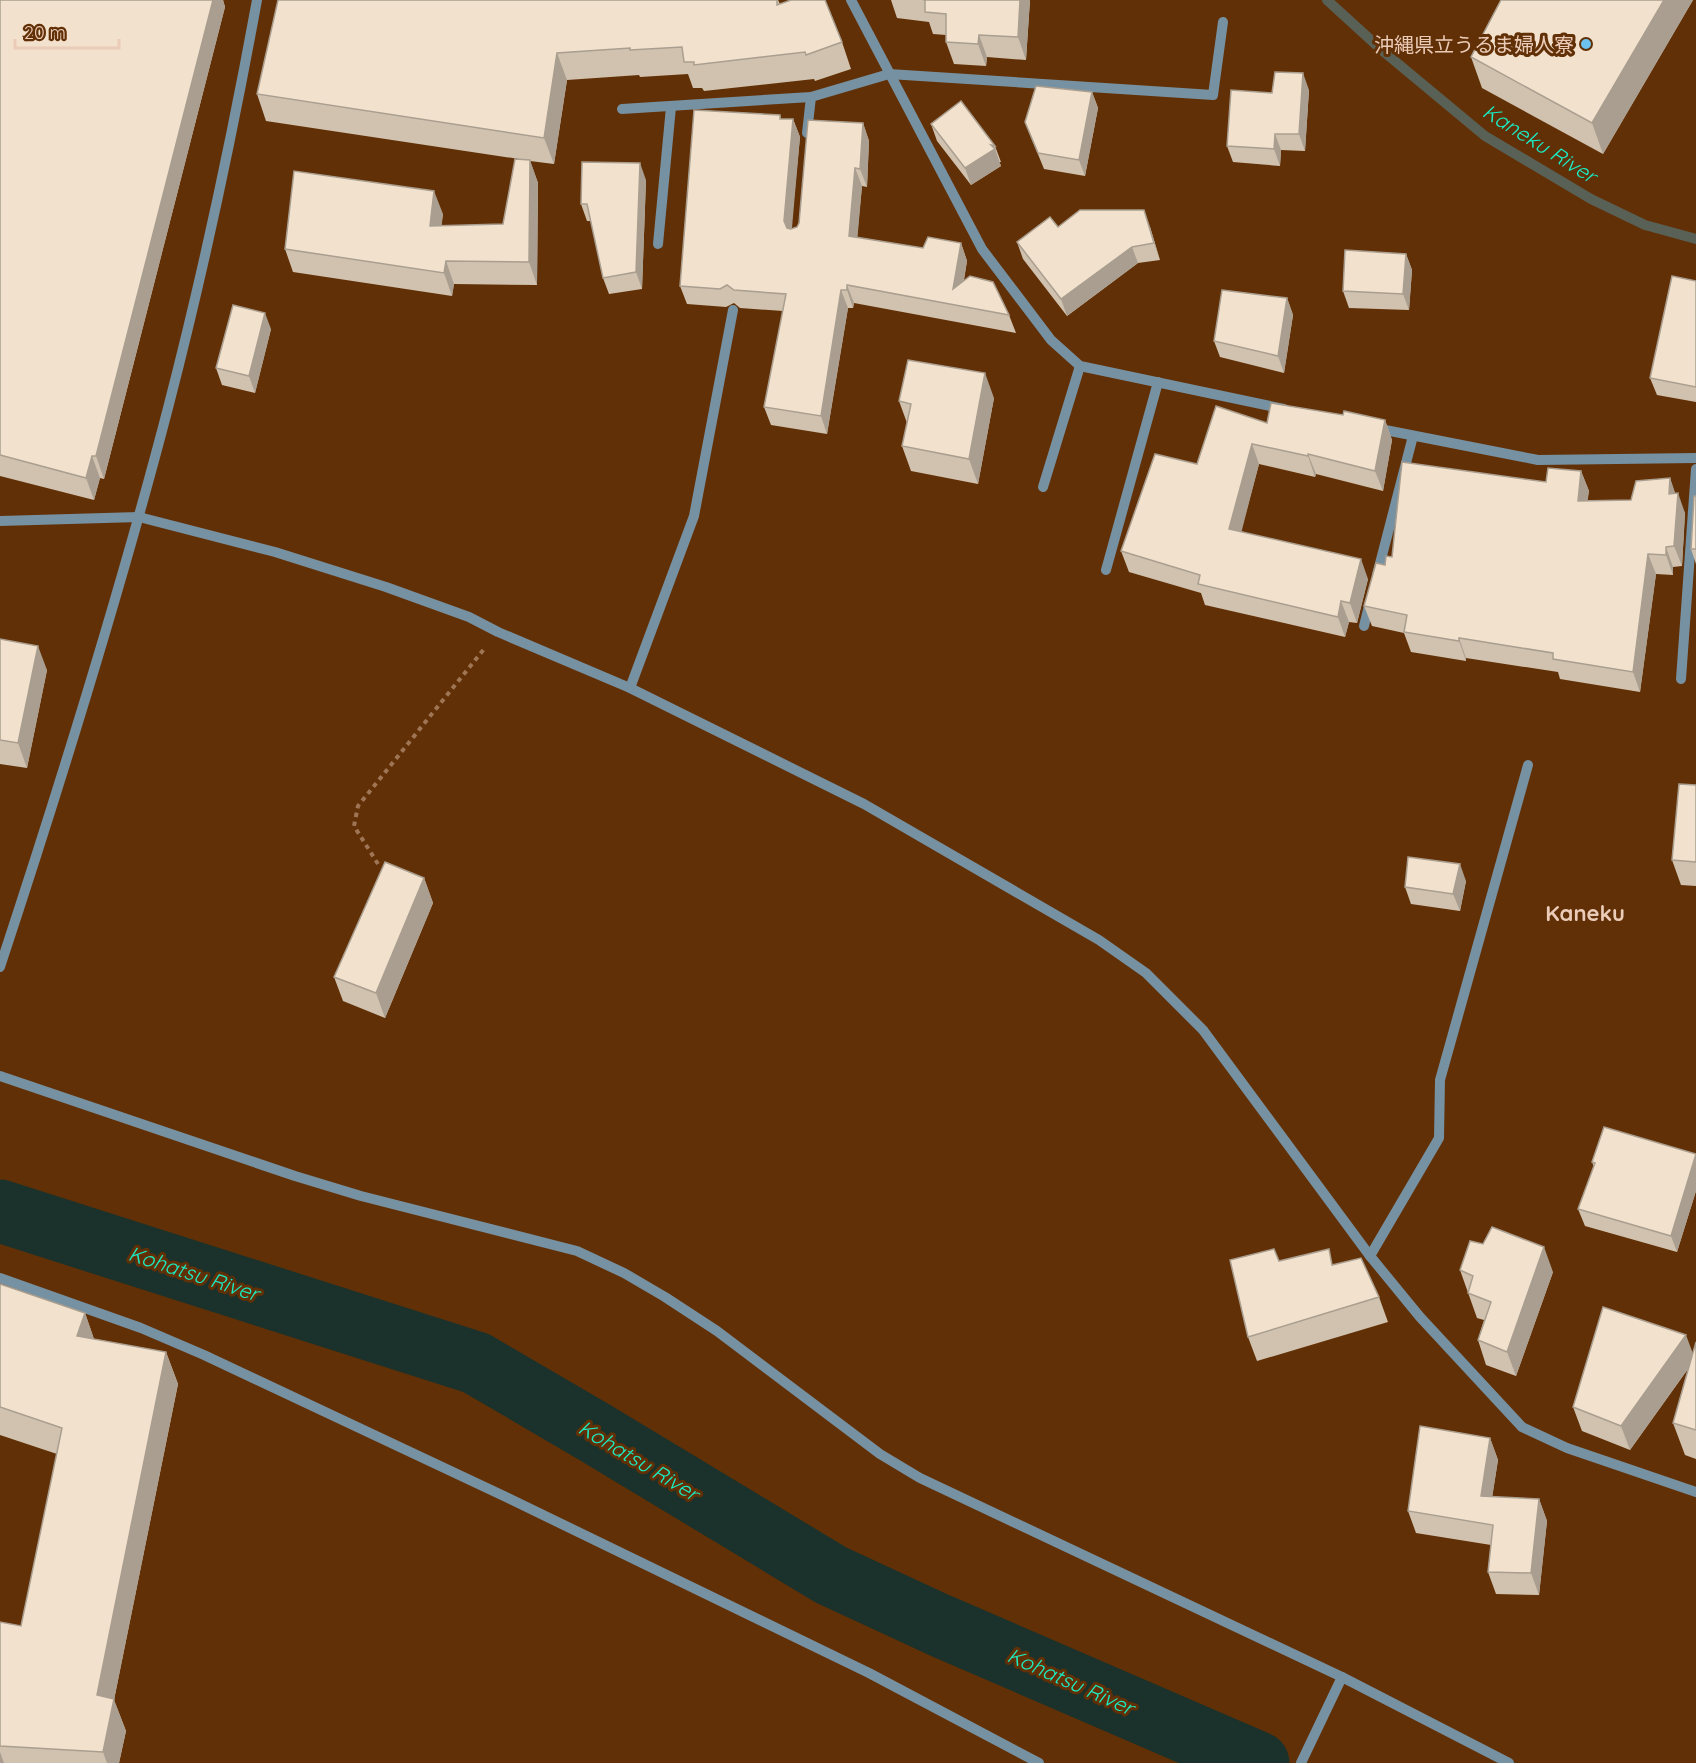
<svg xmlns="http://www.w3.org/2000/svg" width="1696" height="1763" viewBox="0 0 1696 1763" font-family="Quicksand,'Noto Sans JP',sans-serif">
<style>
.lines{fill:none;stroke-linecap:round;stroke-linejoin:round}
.stream{stroke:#596055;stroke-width:10}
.river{stroke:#1a322b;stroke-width:63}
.path{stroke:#9f7655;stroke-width:4;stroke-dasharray:4.5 4.5;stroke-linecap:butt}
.minor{stroke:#7691a1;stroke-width:10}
.wall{fill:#d0c2af}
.shaded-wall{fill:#a99e8f}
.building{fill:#f2e1cc;stroke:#a99e8f;stroke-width:1.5}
.poi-dot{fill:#6cc3f2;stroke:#623006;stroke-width:2}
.labels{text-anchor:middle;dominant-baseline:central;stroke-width:6;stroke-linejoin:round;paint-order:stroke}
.poi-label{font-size:20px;fill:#ebccb8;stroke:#623006;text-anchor:end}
.water-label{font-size:21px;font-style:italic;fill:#1aedc5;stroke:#623006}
.quarter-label{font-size:22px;font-weight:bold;fill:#ebccb8;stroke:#623006}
</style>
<rect width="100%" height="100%" fill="#623006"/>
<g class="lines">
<polyline class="stream" points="1327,0 1384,52 1485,136 1591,199 1645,225 1696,239"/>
<polyline class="river" points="0,1211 476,1363 594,1432 831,1575 939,1625 1258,1763"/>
<polyline class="path" points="378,864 354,826 358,806 484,649"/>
<g class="minor">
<polyline points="851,0 982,249 1051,340 1080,366 1284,409"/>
<polyline points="622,109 811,97 889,74 1213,95 1223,22"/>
<polyline points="807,133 811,97"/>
<polyline points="658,244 671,107"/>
<polyline points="1375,428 1538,460 1696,458"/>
<polyline points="1043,487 1080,366"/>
<polyline points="0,521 139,517 275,552 386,587 469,617 498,632 630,688 864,804 1099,940 1146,973 1203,1030 1370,1256 1420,1317 1522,1427 1567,1448 1696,1492"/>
<polyline points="1106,570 1158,382"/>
<polyline points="1377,575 1413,436"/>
<polyline points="1364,626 1370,602"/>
<polyline points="1681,679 1696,469"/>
<polyline points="630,688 694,516 733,310"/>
<path d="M 0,967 C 61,782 119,596 168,408 C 203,273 232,137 257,0"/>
<polyline points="0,1076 295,1176 361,1196 577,1251 624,1273 665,1297 717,1331 880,1454 920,1478 1342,1677 1509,1763"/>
<polyline points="1370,1256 1439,1138 1440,1080 1528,765"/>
<polyline points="0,1278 141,1328 204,1355 506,1497 869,1673 1039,1763"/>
<polyline points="1301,1763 1342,1677"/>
</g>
</g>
<g class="wall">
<polygon points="0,0 223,0 225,7 104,479 100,478 94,500 0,476"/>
<polygon points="278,0 778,0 780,4 842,42 851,69 815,81 814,79 704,91 702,88 693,88 688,74 640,77 639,75 567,80 554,164 530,161 538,183 537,285 454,284 452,296 293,272 285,249 443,214 441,226 503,224 519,159 266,121 257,94"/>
<polygon points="891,0 1030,0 1026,60 987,57 986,66 954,64 946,42 946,35 933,34 929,22 897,18"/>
<polygon points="1693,0 1603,154 1482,88 1471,57"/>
<polygon points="1309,90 1305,151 1281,150 1280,166 1233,162 1227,146 1272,93"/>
<polygon points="1092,92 1098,108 1085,176 1044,169 1025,122"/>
<polygon points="780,115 781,119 793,119 800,137 791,229 797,227 863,123 869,141 867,187 862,186 857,237 923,248 961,243 967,261 964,280 1009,315 1016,333 854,303 853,308 848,308 827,434 771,425 764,407 783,311 740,308 734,303 726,307 687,304 680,286"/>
<polygon points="931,124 995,146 1001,162 999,162 1001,166 971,185 937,141"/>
<polygon points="646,180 642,289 609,294 603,278 591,221 587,221 581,204"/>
<polygon points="1058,227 1150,227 1160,260 1138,263 1067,316 1023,259 1017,242"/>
<polygon points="1406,254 1412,270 1409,310 1349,308 1343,291"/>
<polygon points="1696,281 1696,402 1657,395 1650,378"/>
<polygon points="1287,298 1293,315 1284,373 1220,357 1214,341"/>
<polygon points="271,329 255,393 222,385 216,368"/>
<polygon points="994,398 978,484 911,471 902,446 907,423 899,401"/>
<polygon points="1343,415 1385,420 1392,440 1383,491 1316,474 1315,477 1259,464 1241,531 1368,579 1357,623 1349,622 1345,637 1205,605 1201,593 1129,572 1121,551 1197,464 1267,423"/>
<polygon points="1581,471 1589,491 1587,501 1631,500 1670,478 1675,494 1685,513 1682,566 1673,567 1673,575 1656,574 1640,692 1560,679 1558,672 1466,658 1466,661 1411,652 1404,633 1372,626 1364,606 1385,565 1392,557 1546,482"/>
<polygon points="1696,496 1696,564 1691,549"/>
<polygon points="0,639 47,670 27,768 0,764"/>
<polygon points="1696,785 1696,886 1681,885 1672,860"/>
<polygon points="424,878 433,903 385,1018 343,1001 334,977"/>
<polygon points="1466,881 1460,911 1411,904 1405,887"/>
<polygon points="1696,1154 1696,1191 1677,1252 1585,1226 1578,1209 1594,1167 1592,1162"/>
<polygon points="1279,1261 1334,1264 1379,1297 1388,1322 1257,1361 1248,1337"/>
<polygon points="1460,1270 1553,1272 1516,1376 1486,1365 1478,1340 1484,1320 1477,1318"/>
<polygon points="0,1284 85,1313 94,1339 166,1352 178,1384 114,1700 126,1731 119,1763 0,1763 0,1622 21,1626 57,1454 0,1435"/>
<polygon points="1696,1342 1696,1459 1685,1455 1673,1423 1688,1369 1630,1450 1582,1431 1573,1407 1693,1353"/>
<polygon points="1490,1438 1498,1460 1492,1497 1539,1499 1547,1521 1539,1595 1496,1594 1488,1572 1491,1545 1416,1533 1408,1511"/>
</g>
<g class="shaded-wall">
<polygon points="213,0 223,0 225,7 104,479 96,456"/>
<polygon points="1020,0 1030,0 1026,60 1018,37"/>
<polygon points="1664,0 1693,0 1603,154 1592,123"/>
<polygon points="979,35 987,57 986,66 978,44"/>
<polygon points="557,53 567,80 554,164 544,138"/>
<polygon points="1303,73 1309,90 1305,151 1299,134"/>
<polygon points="1092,92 1098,108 1085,176 1079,160"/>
<polygon points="793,119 800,137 791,239 784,221"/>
<polygon points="863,123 869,141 867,187 860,169"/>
<polygon points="1275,134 1281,150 1280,166 1274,149"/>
<polygon points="995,149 1001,166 971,185 965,168"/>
<polygon points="530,160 538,183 537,285 529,262"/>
<polygon points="640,163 646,180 642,289 636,272"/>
<polygon points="855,168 862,186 856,254 849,236"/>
<polygon points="434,191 443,214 439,249 430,226"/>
<polygon points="1144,210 1150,227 1160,260 1154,243"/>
<polygon points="961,243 967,261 959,307 953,289"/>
<polygon points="1132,247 1138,263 1067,316 1061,299"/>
<polygon points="1406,254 1412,270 1409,310 1403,294"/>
<polygon points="446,261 454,284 452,296 444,273"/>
<polygon points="847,285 854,303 853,308 847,290"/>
<polygon points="841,290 848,308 827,434 821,416"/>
<polygon points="1287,298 1293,315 1284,373 1278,356"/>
<polygon points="265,313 271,329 255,393 249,376"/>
<polygon points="985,373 994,398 978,484 969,459"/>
<polygon points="1385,420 1392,440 1383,491 1375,471"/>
<polygon points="1252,444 1259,464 1237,549 1229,529"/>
<polygon points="1308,454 1316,474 1315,477 1308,456"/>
<polygon points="92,456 100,478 94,500 86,478"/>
<polygon points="1581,471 1589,491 1585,520 1578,501"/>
<polygon points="1670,478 1677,498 1669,494"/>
<polygon points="1678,493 1685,513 1682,566 1674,546"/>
<polygon points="1666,547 1673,567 1673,575 1666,555"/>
<polygon points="1648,554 1656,574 1640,692 1633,672"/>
<polygon points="1361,559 1368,579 1357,623 1350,603"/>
<polygon points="1341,601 1349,622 1345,637 1338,617"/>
<polygon points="1459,638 1466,658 1466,661 1459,641"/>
<polygon points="38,646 47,670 27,768 18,743"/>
<polygon points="1460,864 1466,881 1460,911 1453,894"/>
<polygon points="424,878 433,903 385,1018 376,993"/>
<polygon points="1696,1154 1696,1191 1677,1252 1671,1236"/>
<polygon points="1544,1247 1553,1272 1516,1376 1507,1352"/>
<polygon points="85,1313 96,1345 77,1336"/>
<polygon points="1686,1335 1695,1359 1630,1450 1621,1426"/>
<polygon points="166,1352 178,1384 114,1700 126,1731 119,1763 107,1763 103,1752 97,1695"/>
<polygon points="1490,1438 1498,1460 1489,1518 1481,1496"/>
<polygon points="1539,1499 1547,1521 1539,1595 1531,1573"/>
<polygon points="0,1752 4,1763 0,1763"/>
</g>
<g class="building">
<polygon points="0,0 213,0 96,456 92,456 86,478 0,455"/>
<polygon points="278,0 777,0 777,5 791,0 825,0 842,42 806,55 805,52 694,65 694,62 684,62 682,47 630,50 630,48 557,53 544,138 257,94"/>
<polygon points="923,0 1020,0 1018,37 979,35 978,44 946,42 946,14 925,12 925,0"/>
<polygon points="1501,0 1664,0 1592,123 1471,57"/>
<polygon points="1275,72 1303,73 1299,134 1275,134 1274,149 1227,146 1231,90 1272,93"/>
<polygon points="1036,86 1092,92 1079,160 1038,153 1025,122"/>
<polygon points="961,101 995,146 991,145 995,149 965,168 931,124"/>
<polygon points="694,110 780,115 780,119 793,119 784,221 787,228 791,229 797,227 799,223 808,120 863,123 860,169 855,168 849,236 923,248 928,237 961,243 953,289 970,276 993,282 1009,315 847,285 847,290 841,290 821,416 764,407 786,294 734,290 727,285 720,289 680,286"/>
<polygon points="515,159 530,160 529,262 446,261 444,273 285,249 294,171 434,191 430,226 503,224"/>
<polygon points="582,162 640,163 636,272 603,278 587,204 581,204"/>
<polygon points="1080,210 1144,210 1154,243 1132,247 1061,299 1017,242 1050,217 1058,227"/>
<polygon points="1345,250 1406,254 1403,294 1343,291"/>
<polygon points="1672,276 1696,281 1696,387 1650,378"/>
<polygon points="1222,290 1287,298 1278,356 1214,341"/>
<polygon points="233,305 265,313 249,376 216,368"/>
<polygon points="908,360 985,373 969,459 902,446 911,404 899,401"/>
<polygon points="1271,403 1343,415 1344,411 1385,420 1375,471 1308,454 1308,456 1252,444 1229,529 1361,559 1350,603 1341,601 1338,617 1198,584 1200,575 1121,551 1155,454 1197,464 1216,406 1267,423"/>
<polygon points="1402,462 1546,482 1548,468 1581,471 1578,501 1631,500 1636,481 1670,478 1669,494 1678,493 1674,546 1666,547 1666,555 1648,554 1633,672 1553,659 1553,653 1459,638 1459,641 1404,632 1407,615 1364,606 1376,563 1385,565 1386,556 1392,557"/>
<polygon points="1694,496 1696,496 1696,549 1691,549"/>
<polygon points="0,639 38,646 18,743 0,740"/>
<polygon points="1679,784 1696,785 1696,862 1672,860"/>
<polygon points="1408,857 1460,864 1453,894 1405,887"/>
<polygon points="385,862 424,878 376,993 334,977"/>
<polygon points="1604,1127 1696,1154 1671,1236 1578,1209 1595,1163 1592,1162"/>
<polygon points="1492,1227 1544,1247 1507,1352 1478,1340 1491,1302 1468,1293 1473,1276 1460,1270 1470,1241 1483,1244"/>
<polygon points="1274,1249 1279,1261 1329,1249 1332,1265 1361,1258 1379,1297 1248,1337 1230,1260"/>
<polygon points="0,1284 85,1313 77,1336 166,1352 97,1695 114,1699 103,1752 0,1746 0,1622 21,1626 62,1428 0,1407"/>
<polygon points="1603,1307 1686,1335 1621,1426 1573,1407"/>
<polygon points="1696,1342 1696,1430 1673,1423"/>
<polygon points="1420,1426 1490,1438 1481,1496 1539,1499 1531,1573 1488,1572 1493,1525 1408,1511"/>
</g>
<circle class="poi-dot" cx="1586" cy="44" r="6"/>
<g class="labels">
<g class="poi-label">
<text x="1574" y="44">沖縄県立うるま婦人寮</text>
</g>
<g class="water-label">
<text transform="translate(1540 143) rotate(32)">Kaneku River</text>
<text transform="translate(194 1273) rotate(18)">Kohatsu River</text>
<text transform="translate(639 1460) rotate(31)">Kohatsu River</text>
<text transform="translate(1071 1681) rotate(24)">Kohatsu River</text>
</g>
<g class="quarter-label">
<text x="1585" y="913">Kaneku</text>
</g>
</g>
<path d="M15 39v9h104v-9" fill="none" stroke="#ebccb8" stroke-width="3"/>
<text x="24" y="39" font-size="18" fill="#ebccb8" stroke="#623006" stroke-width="4.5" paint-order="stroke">20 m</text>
</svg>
